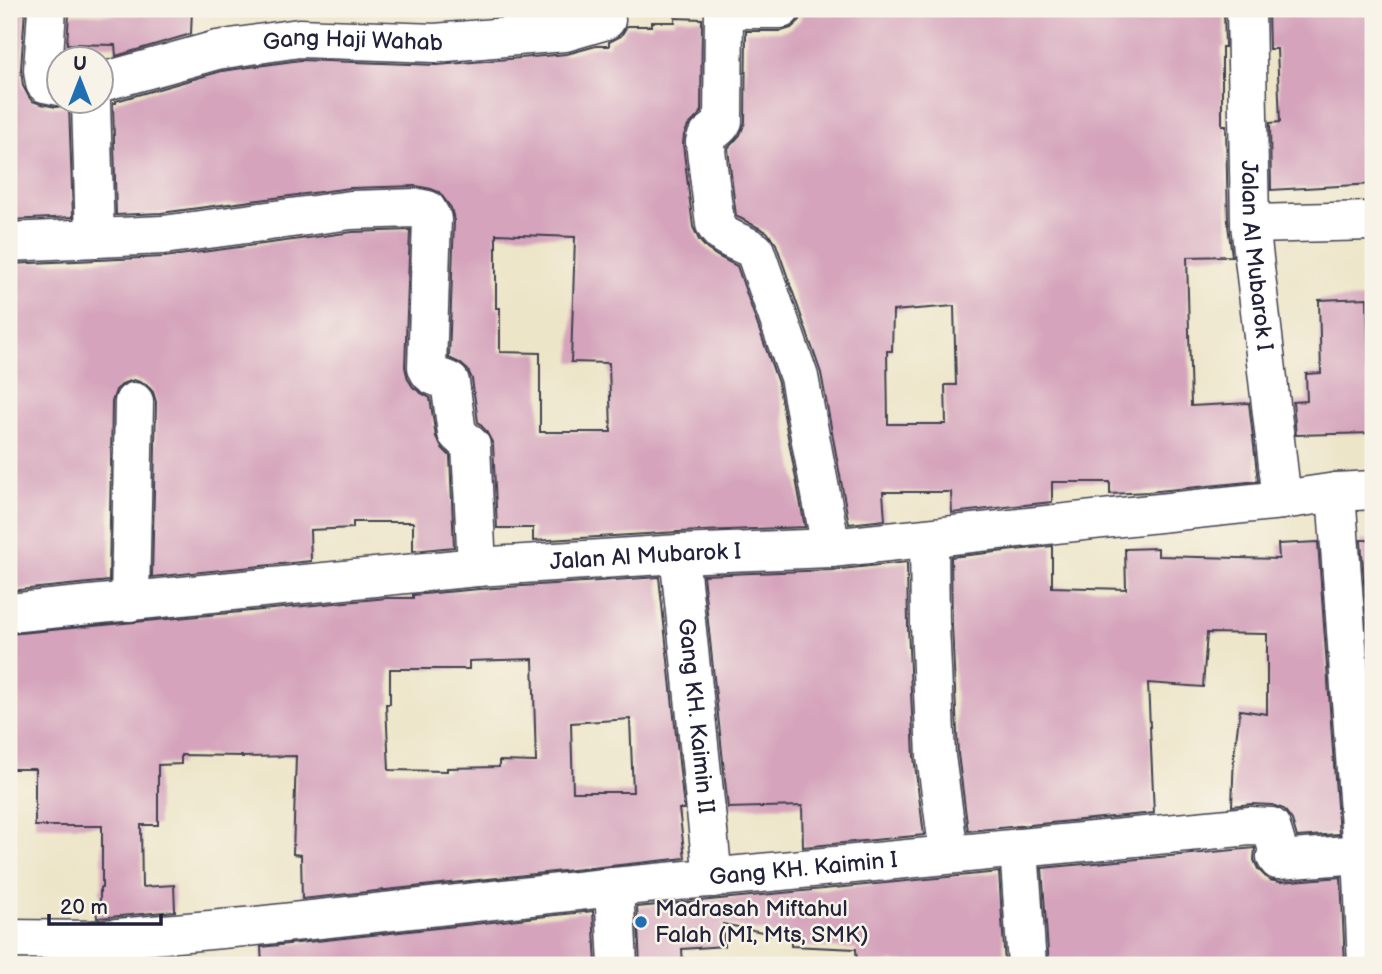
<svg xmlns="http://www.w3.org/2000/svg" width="1382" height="974" viewBox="0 0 1382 974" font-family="'Balsamiq Sans',sans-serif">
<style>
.building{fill:#d5a4bc;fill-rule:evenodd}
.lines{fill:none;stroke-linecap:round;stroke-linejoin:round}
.minor-casing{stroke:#403f50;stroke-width:41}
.minor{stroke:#fff;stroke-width:38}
.poi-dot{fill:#1f6fb2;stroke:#f7f3e8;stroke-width:2.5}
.labels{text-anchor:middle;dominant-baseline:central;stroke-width:5;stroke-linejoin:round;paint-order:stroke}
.street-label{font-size:23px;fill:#22223b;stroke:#f7f3e8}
.poi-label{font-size:23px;fill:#22223b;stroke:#f7f3e8;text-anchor:start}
</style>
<rect width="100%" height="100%" fill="#f7f3e8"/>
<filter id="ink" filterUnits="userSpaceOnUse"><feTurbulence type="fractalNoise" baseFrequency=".0143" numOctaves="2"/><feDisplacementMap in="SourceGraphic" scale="14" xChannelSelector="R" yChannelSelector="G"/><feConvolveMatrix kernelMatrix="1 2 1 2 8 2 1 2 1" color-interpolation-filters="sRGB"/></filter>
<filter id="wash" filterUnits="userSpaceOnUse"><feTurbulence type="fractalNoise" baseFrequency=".00686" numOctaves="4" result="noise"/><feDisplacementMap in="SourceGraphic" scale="28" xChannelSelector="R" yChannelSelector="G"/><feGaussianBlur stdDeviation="1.57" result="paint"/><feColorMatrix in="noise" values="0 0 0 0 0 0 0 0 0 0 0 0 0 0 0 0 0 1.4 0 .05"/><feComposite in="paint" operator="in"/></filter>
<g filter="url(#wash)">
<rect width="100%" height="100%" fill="#ede5c8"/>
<g id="blocks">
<g class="building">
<polygon points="9,9 25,9 21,69 23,86 29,97 32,101 41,104 56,107 69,105 73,217 9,220"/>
<polygon points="151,9 192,9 191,34 116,56 115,45 67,44 69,14 150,15"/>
<path d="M 930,9 L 1224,9 L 1225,47 L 1222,47 L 1222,125 L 1226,125 L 1228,225 L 1232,256 L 1187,257 L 1191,406 L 1249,403 L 1258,481 L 1148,492 L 1110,494 L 1110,482 L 1052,482 L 1052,502 L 952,513 L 951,492 L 883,492 L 885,520 L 849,524 L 821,373 L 776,244 L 767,232 L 736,216 L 728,148 L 740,135 L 745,122 L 746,31 L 781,31 L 791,28 L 800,20 L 802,13 L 835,14 L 835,11 L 894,11 L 894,10 ZM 954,306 L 956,385 L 945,385 L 946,424 L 888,424 L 887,351 L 892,351 L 893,311 Z"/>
<polygon points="1268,9 1373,9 1373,184 1271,190 1270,123 1280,122 1277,49 1269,49"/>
<path d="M 675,18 L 702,19 L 701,113 L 688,126 L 684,135 L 683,144 L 693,227 L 699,240 L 707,249 L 717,256 L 737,266 L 778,383 L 805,527 L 678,532 L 533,541 L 533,528 L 497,528 L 493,444 L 486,431 L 478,422 L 472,379 L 468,370 L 460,363 L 449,358 L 454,220 L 451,208 L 439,192 L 431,189 L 416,186 L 350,188 L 161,213 L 116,215 L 113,103 L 116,103 L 116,101 L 222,71 L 300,60 L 437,65 L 567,54 L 596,46 L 609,46 L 609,42 L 621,36 L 627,26 L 652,26 L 652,22 L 675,22 ZM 496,234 L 575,237 L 571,362 L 609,363 L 611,432 L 540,432 L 540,353 L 500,352 L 500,308 L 496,308 Z"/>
<polygon points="410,230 405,367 408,379 413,387 421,393 430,398 436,437 442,448 450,456 454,547 413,551 413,522 353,522 353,528 310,530 311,561 152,577 156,402 153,392 146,384 134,380 124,383 116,390 112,402 109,581 9,591 9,264 164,257 353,232"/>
<polygon points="1367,298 1369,384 1373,384 1373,433 1296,435 1293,402 1307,401 1306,374 1321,373 1319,300"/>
<polygon points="1361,540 1373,540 1373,705"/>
<polygon points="1318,542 1339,834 1297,837 1292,820 1284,809 1272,805 1251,804 1232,806 1234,754 1240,710 1267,714 1267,634 1207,633 1203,687 1148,683 1154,813 968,831 958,754 952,625 951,557 1052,546 1052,587 1126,589 1125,549 1158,548 1158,556 1279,559 1278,544"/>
<polygon points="907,562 908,627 914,757 924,835 803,847 802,806 728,808 703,575 832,570"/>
<path d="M 659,577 L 684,809 L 679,809 L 685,858 L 302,899 L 301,855 L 293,854 L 296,756 L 242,757 L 242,756 L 181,755 L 181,764 L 158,765 L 158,825 L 141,825 L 142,887 L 174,885 L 175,911 L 97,918 L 96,908 L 100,908 L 100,888 L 102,888 L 102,826 L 35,826 L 35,769 L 9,769 L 9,634 L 387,598 L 413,598 L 413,595 L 479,589 ZM 533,659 L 536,762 L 499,761 L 499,767 L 447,768 L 447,771 L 389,770 L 386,704 L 390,704 L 390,669 L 469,669 L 469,661 ZM 630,719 L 633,792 L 573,792 L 571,723 Z"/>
<polygon points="1255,848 1254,860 1258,869 1269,880 1280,882 1341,877 1345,965 1049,965 1042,868"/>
<polygon points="999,872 1005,965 905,965 905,962 857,964 856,949 791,946 791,938 723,924 724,946 682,949 683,965 640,965 637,907"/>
<polygon points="593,911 596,965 262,965 261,947"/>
<polygon points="177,955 178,965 116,965 116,960"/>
</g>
</g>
</g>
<g filter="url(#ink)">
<use href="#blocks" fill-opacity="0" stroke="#403f50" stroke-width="2"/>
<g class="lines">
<defs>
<g id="minor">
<polyline points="47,9 43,70 45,83 60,86"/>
<path d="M 781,9 L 724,9 L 723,121 C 719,131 707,132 705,142 L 715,224 C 722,240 741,241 755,251 L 799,377 L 831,548"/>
<path id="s1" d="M 1246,9 L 1250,224 L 1282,500"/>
<path id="s2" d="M 102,82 L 217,50 L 299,38 L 435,43 L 565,32 L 606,20"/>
<polyline points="91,102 95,238"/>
<polyline points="1250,224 1373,221"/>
<path d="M 9,242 L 163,235 L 351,210 L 417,208 L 427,210 L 432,219 L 427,367 C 430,379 441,376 450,382 L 457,433 L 471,446 L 477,567"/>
<polyline points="1336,492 1362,854 1367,965"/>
<polyline points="929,538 930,626 936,756 949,854"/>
<path id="s3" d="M 679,554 L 713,878"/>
<polyline points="130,602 134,402"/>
<path id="s4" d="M 9,613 L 477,567 L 679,554 L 831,548 L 1282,500 L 1336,492 L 1373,490"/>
<polyline points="1019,848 1027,965"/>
<polyline points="614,887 618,965"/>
<polyline points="9,939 95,940 94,965"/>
<path id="s5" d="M 95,940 L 256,926 L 614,887 L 1250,826 L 1271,827 L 1278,850 L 1276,857 L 1278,860 L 1362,854"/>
</g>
</defs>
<use href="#minor" class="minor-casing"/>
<use href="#minor" class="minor"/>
</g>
</g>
<circle class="poi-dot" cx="641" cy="922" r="7"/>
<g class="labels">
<g class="street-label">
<text stroke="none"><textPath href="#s2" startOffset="256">Gang Haji Wahab</textPath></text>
<text stroke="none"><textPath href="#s1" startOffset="247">Jalan Al Mubarok I</textPath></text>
<text stroke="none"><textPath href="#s4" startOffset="639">Jalan Al Mubarok I</textPath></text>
<text stroke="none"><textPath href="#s3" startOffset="163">Gang KH. Kaimin II</textPath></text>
<text stroke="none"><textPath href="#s5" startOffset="712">Gang KH. Kaimin I</textPath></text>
</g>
<g class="poi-label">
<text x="655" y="909">Madrasah Miftahul<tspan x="655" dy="26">Falah (MI, Mts, SMK)</tspan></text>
</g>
</g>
<rect width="1382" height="974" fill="none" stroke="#f7f3e8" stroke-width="35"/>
<g transform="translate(80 80)"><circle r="33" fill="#f7f3e8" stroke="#a29fa3" stroke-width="2"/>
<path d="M0-5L12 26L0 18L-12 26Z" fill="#1f6fb2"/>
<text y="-10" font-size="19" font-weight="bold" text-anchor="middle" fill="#22223b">U</text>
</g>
<path d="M49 914v10h112v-10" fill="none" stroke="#22223b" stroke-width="3.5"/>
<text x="60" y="914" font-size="21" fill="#22223b" stroke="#f7f3e8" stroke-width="5" paint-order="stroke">20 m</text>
</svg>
